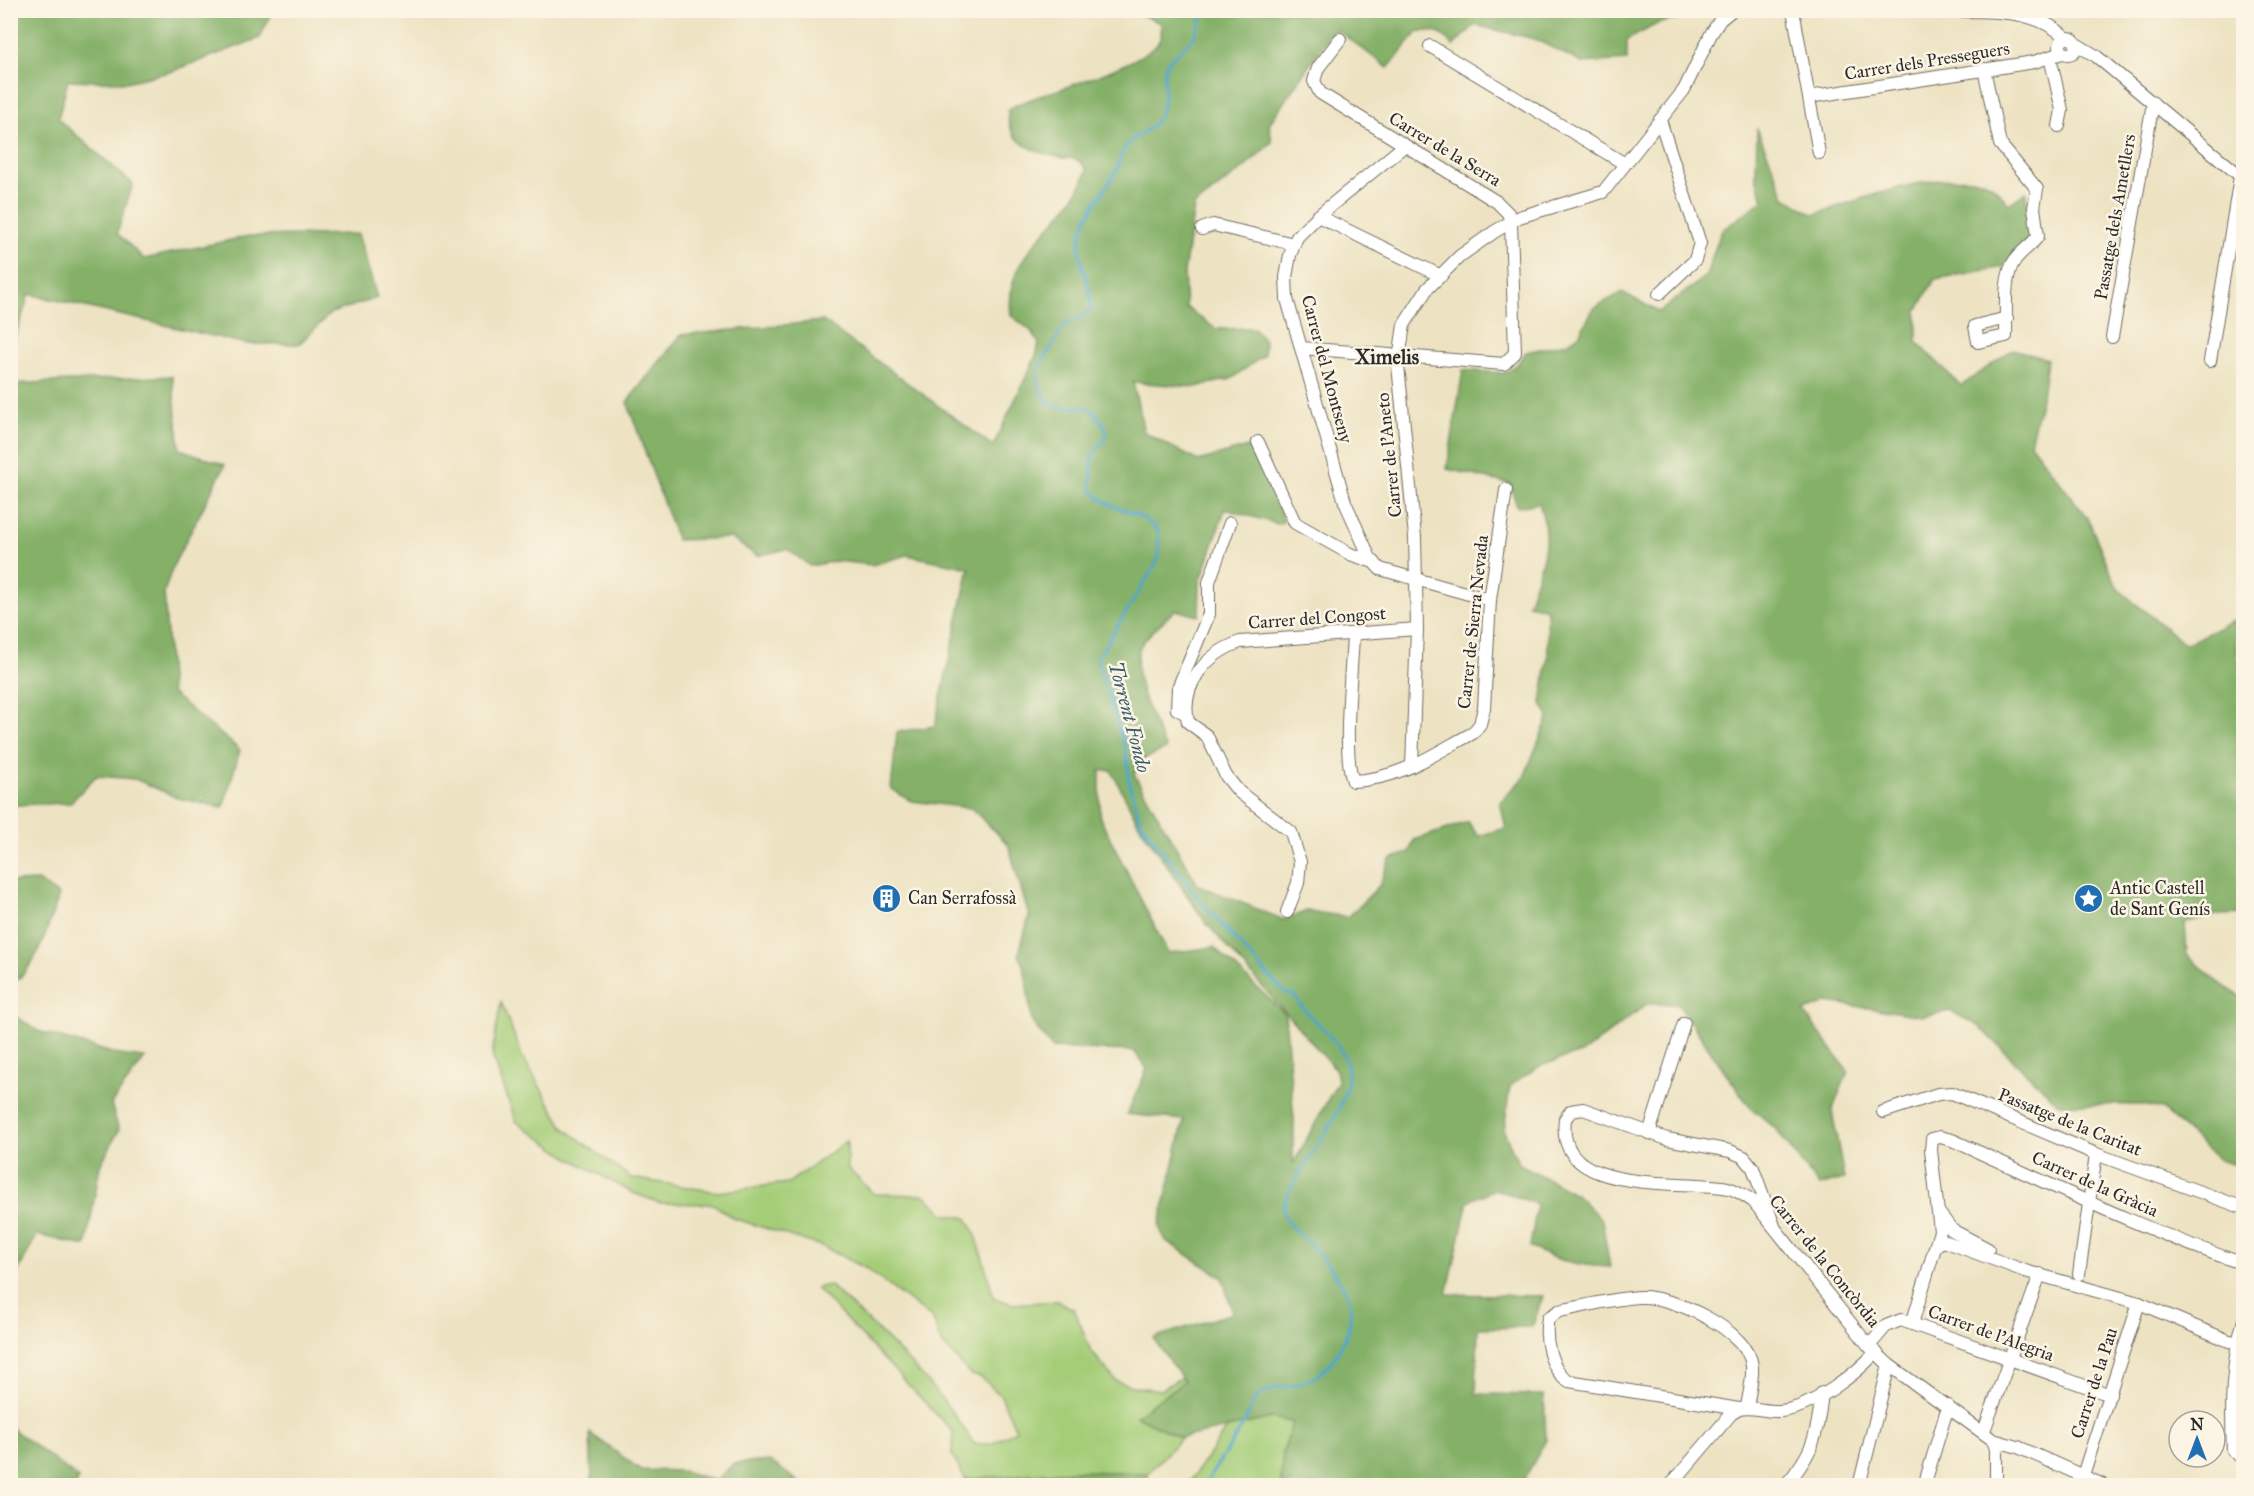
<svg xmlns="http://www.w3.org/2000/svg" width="2254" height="1496" viewBox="0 0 2254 1496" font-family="'IM FELL Great Primer',serif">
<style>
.green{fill:#a5cd78;stroke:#687c52;stroke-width:1.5}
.forest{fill:#84b068;stroke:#586e4a;stroke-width:1.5;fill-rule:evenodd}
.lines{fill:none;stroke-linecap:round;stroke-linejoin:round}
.stream{stroke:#4da6cb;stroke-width:3}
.street-casing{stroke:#6f6b60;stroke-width:14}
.street{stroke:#fff;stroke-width:12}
.labels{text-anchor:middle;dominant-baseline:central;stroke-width:5;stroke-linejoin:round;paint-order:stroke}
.street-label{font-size:18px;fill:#2b2b2b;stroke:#fcf5e5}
.poi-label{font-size:18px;fill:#2b2b2b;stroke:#fcf5e5;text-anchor:start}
.neighbourhood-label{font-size:20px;font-weight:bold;fill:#2b2b2b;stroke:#fcf5e5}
.water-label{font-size:20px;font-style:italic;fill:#395c6b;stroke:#fcf5e5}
</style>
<rect width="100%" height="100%" fill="#fcf5e5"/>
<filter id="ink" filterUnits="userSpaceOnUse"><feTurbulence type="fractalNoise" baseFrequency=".0167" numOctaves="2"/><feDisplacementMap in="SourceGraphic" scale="12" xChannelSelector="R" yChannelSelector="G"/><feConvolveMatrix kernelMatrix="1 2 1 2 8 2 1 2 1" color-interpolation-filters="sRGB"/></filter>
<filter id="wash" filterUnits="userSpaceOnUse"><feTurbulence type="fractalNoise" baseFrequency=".008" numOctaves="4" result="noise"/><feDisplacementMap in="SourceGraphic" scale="24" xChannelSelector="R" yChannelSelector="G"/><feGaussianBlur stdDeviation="1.35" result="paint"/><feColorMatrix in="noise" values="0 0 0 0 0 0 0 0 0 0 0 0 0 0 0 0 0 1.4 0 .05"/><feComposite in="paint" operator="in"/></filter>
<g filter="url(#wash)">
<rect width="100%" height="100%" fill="#ede3c3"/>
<g class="green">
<path d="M 501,1002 L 523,1058 L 564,1128 L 631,1178 L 718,1192 L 788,1183 L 847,1141 L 847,1168 L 874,1194 L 925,1195 L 944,1214 L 967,1218 L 977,1238 L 994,1298 L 1013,1304 L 1057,1301 L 1074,1309 L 1091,1351 L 1116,1381 L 1135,1387 L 1161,1390 L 1182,1377 L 1185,1381 L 1137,1416 L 1181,1438 L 1148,1473 L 1075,1471 L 965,1479 L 952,1455 L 953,1432 L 816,1288 L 829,1285 C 881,1333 937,1384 974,1444 L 991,1444 L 1016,1430 L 1001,1396 L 981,1377 L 971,1375 L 940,1341 L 933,1319 L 865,1268 L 824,1247 L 733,1218 L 713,1204 L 660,1203 L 631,1192 L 566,1156 L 516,1121 L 492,1055 Z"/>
<polygon points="1272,1418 1293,1422 1283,1452 1281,1485 1187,1486 1227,1428"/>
</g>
<g class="forest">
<polygon points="11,10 272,11 260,38 173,71 126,82 68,80 58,119 133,184 117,233 144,259 249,236 358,234 377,298 331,313 299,344 247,344 29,294 11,351"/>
<path d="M 1132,11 L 1718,11 L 1659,23 L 1627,40 L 1627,60 L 1582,63 L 1535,39 L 1475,25 L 1453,46 C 1443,32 1435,31 1419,31 L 1388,68 L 1336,29 L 1327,39 L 1269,124 L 1272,142 L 1244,168 L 1194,206 L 1184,273 L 1186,307 L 1216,329 L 1254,328 L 1265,341 L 1264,355 L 1231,379 L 1195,387 L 1133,382 L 1144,432 L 1198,461 L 1252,446 L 1284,521 L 1278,524 L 1225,509 L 1200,583 L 1199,616 L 1175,610 C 1166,619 1144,637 1140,647 C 1129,676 1154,723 1166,749 L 1144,759 L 1134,774 L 1198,885 L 1284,920 L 1307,911 L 1348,917 L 1379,886 L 1390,859 L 1409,853 L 1414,840 L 1468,822 L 1478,836 L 1506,828 L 1500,802 L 1524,777 L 1549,716 L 1541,703 L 1548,657 L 1547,609 L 1528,604 C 1541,566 1553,543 1539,503 L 1517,507 L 1510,484 L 1447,469 L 1463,370 L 1506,373 L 1518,363 L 1526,352 L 1567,343 L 1578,336 L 1594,308 L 1622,292 L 1659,312 L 1706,276 L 1721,231 L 1763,200 L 1756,177 L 1757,128 L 1785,197 L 1814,215 C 1853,201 1951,165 1990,184 C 1997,188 2004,199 2009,204 L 2026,192 L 2030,238 L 2003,267 L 1935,279 L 1917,311 L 1917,342 L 1961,386 L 2013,349 L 2047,359 L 2043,390 L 2030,443 L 2088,519 L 2118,589 L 2185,644 L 2233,621 L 2238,659 L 2244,673 L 2243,914 L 2216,915 L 2185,923 L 2187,955 L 2216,981 L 2243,998 L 2243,1167 L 2219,1160 L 2162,1109 L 2143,1105 L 2058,1104 L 1979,1026 L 1950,1011 L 1923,1016 L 1828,1002 L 1804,1012 L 1848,1071 L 1832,1111 L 1844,1179 L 1819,1186 L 1775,1128 L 1749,1106 L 1678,1004 L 1647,1004 L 1584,1052 L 1540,1066 L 1510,1086 L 1504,1131 L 1518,1163 L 1576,1194 L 1602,1220 L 1610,1267 C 1580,1266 1557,1261 1530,1247 L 1537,1204 L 1495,1189 L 1468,1201 L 1447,1294 L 1543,1296 L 1532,1327 L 1478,1328 L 1476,1394 L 1544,1395 L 1546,1440 L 1521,1485 L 1281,1485 L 1283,1452 L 1293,1422 L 1272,1418 L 1181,1438 L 1136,1416 L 1184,1381 L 1153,1338 L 1233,1313 L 1222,1277 L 1166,1241 L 1159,1227 L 1184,1120 L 1127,1114 L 1147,1069 L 1134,1051 L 1052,1048 L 1032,1022 L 1025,971 L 1019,954 L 1029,916 L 1008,844 L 971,808 L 911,801 L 891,789 L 897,732 L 935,726 L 969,568 L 907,555 L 872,565 L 837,561 L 810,566 L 787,549 L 757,556 L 731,538 L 677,540 L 627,402 L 681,335 L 823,321 L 993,446 L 1036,356 L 1039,343 L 1031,331 L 1011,315 C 1003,246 1069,227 1087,170 C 1085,167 1081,161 1077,160 C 1074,158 1067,158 1063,158 C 1035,153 1006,143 1008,110 C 1018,102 1026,102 1037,97 C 1066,87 1136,65 1156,45 C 1162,39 1162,32 1161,23 ZM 1111,770 L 1140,826 L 1206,923 L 1336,1070 L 1338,1081 L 1293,1164 L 1294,1119 L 1285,1014 L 1214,947 L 1168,953 L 1100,818 L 1100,771 Z"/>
<polygon points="172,376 180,449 225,465 174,564 164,592 171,693 240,750 223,808 178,798 135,779 96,776 70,803 14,805 11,808 11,384"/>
<path d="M 38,881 L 59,895 C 48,926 39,966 11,985 L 11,882 Z"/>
<polygon points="11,1013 38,1031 119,1055 145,1058 111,1104 119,1130 100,1166 86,1246 37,1235 11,1285"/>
<polygon points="10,1427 78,1478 76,1485 11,1485"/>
<polygon points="590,1433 641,1470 683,1471 716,1481 733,1464 770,1461 803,1485 592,1485"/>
<polygon points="1075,1471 1148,1473 1149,1485 965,1486 965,1479"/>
</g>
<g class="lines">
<path class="stream" d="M 1205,1486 C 1217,1461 1237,1440 1248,1415 C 1251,1408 1252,1401 1258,1396 C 1271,1386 1288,1388 1302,1383 C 1331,1374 1355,1333 1350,1302 C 1348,1288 1317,1250 1306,1240 C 1294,1229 1285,1225 1283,1208 C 1294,1166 1364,1101 1345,1059 C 1333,1031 1306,1018 1294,995 L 1287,994 L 1275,983 L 1202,903 L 1141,823 L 1130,786 L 1126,751 L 1097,659 L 1156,564 L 1159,557 L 1158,532 C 1142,507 1110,514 1091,489 L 1092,457 L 1106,437 L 1106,428 L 1095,413 L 1088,408 L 1059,407 L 1047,402 L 1039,387 L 1038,368 L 1066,324 L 1090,312 C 1095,286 1074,263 1081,236 C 1087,210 1104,193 1116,171 C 1120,163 1121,152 1127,145 C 1137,133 1153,131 1160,114 C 1167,99 1162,81 1166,64 L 1194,37 L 1205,10"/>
</g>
</g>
<g filter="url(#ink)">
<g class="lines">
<defs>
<g id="street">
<polyline points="1793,10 1819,153"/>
<path d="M 1913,10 C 1962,15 2028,0 2066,38"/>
<circle cx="2068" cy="46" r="8"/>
<polyline points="2076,44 2096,56 2244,179"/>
<polyline points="1430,46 1625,164"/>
<polyline points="2050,57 2062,110 2059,126"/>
<path d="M 1984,69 L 2000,144 L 2037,189 L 2034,208 L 2038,236 C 2032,245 2021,251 2015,260 C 2002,277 2007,316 2006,336 L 1978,342 L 1975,326 L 2007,318"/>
<polyline points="1809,97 2034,62 2062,53"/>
<polyline points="1404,146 1318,216 1297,237 1290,255 1286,277 1287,299 1345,502 1370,558 1380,569 1490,600"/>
<polyline points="1318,216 1441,276"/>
<polyline points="1202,229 1213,225 1294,244"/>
<polyline points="1659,294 1695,260 1700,243 1660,120"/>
<polyline points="2112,337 2153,103"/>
<polyline points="1301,348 1504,364 1515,353 1511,222 1508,213 1497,202 1320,93 1314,81 1318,68 1340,39"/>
<polyline points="2210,361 2240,177"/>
<polyline points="1258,442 1295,523 1350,554 1374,562"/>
<path d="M 1353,634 C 1352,668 1342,753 1353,781 C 1400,779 1432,755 1473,733 L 1480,724 L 1484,708 L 1490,600 L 1506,490"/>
<polyline points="1186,714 1177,709 1178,688 1209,614 1209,582 1230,523"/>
<polyline points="1412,766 1417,629 1415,537 1398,365 1404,325 1427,289 1460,256 1494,232 1519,217 1603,192 1684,90 1711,34 1720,20 1732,10"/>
<path d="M 1287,912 L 1298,883 L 1300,862 L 1291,832 L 1239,792 L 1226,776 L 1207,736 L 1188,722 C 1180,685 1206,654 1240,642 L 1417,629"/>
<polyline points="1883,1112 1938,1094 1952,1093 2096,1154 2244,1208"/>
<polyline points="1649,1133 1684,1023"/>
<polyline points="1939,1213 1952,1230 1988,1249"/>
<path d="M 1774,1226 L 1753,1168 L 1744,1157 L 1730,1151 L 1667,1139 L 1583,1109 L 1571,1111 L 1565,1119 C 1555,1198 1681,1178 1728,1188 C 1737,1190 1745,1196 1753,1201 L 1869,1346 L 1889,1365 L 1993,1440 L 2018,1447 L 2105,1486"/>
<polyline points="1936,1245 1944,1241 2025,1271 2139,1303 2229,1341 2237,1342"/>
<polyline points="2079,1274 2096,1154"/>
<path d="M 2244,1320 C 2231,1362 2231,1407 2233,1450 L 2244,1460"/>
<path d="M 1912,1324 L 1940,1231 L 1931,1150 L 1932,1139 L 1940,1137 L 1952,1140 C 2048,1183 2143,1230 2244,1264"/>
<polyline points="1869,1346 1886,1326 1901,1320 2110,1395"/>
<path d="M 1747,1407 C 1749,1394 1753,1379 1752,1366 C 1749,1330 1672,1296 1641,1297 C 1614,1298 1585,1306 1559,1311 L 1548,1318 C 1544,1339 1550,1370 1569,1381 L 1739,1409 C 1753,1406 1766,1412 1781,1411 C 1812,1408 1855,1375 1876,1352"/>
<polyline points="1984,1431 2040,1274"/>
<polyline points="1993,1440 1996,1449 1996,1486"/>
<polyline points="2083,1475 2139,1303"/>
<polyline points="1677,1477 1686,1486"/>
<polyline points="1670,1486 1731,1414 1739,1409"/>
<path d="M 1785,1486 C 1814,1452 1817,1436 1822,1393"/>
<polyline points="1859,1486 1889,1365"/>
<polyline points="1924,1486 1948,1406"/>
</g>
</defs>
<use href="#street" class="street-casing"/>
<use href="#street" class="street"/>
</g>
</g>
<defs>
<symbol id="building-disc" viewBox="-11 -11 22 22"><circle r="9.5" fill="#1f6fb2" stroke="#fcf5e5"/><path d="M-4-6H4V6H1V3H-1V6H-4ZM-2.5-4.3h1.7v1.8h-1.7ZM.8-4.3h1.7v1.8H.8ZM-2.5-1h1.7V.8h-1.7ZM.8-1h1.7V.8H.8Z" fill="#fff"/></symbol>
<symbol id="sight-disc" viewBox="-11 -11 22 22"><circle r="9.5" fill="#1f6fb2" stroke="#fcf5e5"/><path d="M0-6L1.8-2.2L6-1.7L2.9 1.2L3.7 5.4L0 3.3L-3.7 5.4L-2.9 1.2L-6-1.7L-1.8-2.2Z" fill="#fff"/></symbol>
</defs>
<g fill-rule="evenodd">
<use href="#building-disc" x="870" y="882" width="33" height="33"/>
<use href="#sight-disc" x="2072" y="882" width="33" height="33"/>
</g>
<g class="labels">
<g class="street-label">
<text transform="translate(1927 61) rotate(-9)">Carrer dels Presseguers</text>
<text transform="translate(1445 149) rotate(31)">Carrer de la Serra</text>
<text transform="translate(2115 217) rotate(-80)">Passatge dels Ametllers</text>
<text transform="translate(1327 369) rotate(75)">Carrer del Montseny</text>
<text transform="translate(1389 455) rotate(-96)">Carrer de l'Aneto</text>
<text transform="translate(1317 618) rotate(-4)">Carrer del Congost</text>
<text transform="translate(1473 622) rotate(-84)">Carrer de Sierra Nevada</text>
<text transform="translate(2070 1122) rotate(22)">Passatge de la Caritat</text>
<text transform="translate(2095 1184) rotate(24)">Carrer de la Gràcia</text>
<text transform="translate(1825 1261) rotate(51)">Carrer de la Concòrdia</text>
<text transform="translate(1991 1333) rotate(20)">Carrer de l'Alegria</text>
<text transform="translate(2094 1383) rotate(-72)">Carrer de la Pau</text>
</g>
<g class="poi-label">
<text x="2110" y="888">Antic Castell<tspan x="2110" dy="21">de Sant Genís</tspan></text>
<text x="908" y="898">Can Serrafossà</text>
</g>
<g class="neighbourhood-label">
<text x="1387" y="357">Ximelis</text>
</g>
<g class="water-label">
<text transform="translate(1130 717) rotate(75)">Torrent Fondo</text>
</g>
</g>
<rect width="2254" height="1496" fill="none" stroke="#fcf5e5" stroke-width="36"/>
<g transform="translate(2197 1439)"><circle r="28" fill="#fcf5e5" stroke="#a8a49b" stroke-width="1.5"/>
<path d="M0-4.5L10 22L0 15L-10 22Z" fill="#1f6fb2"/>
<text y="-9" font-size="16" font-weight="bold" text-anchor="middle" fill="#2b2b2b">N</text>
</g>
</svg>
